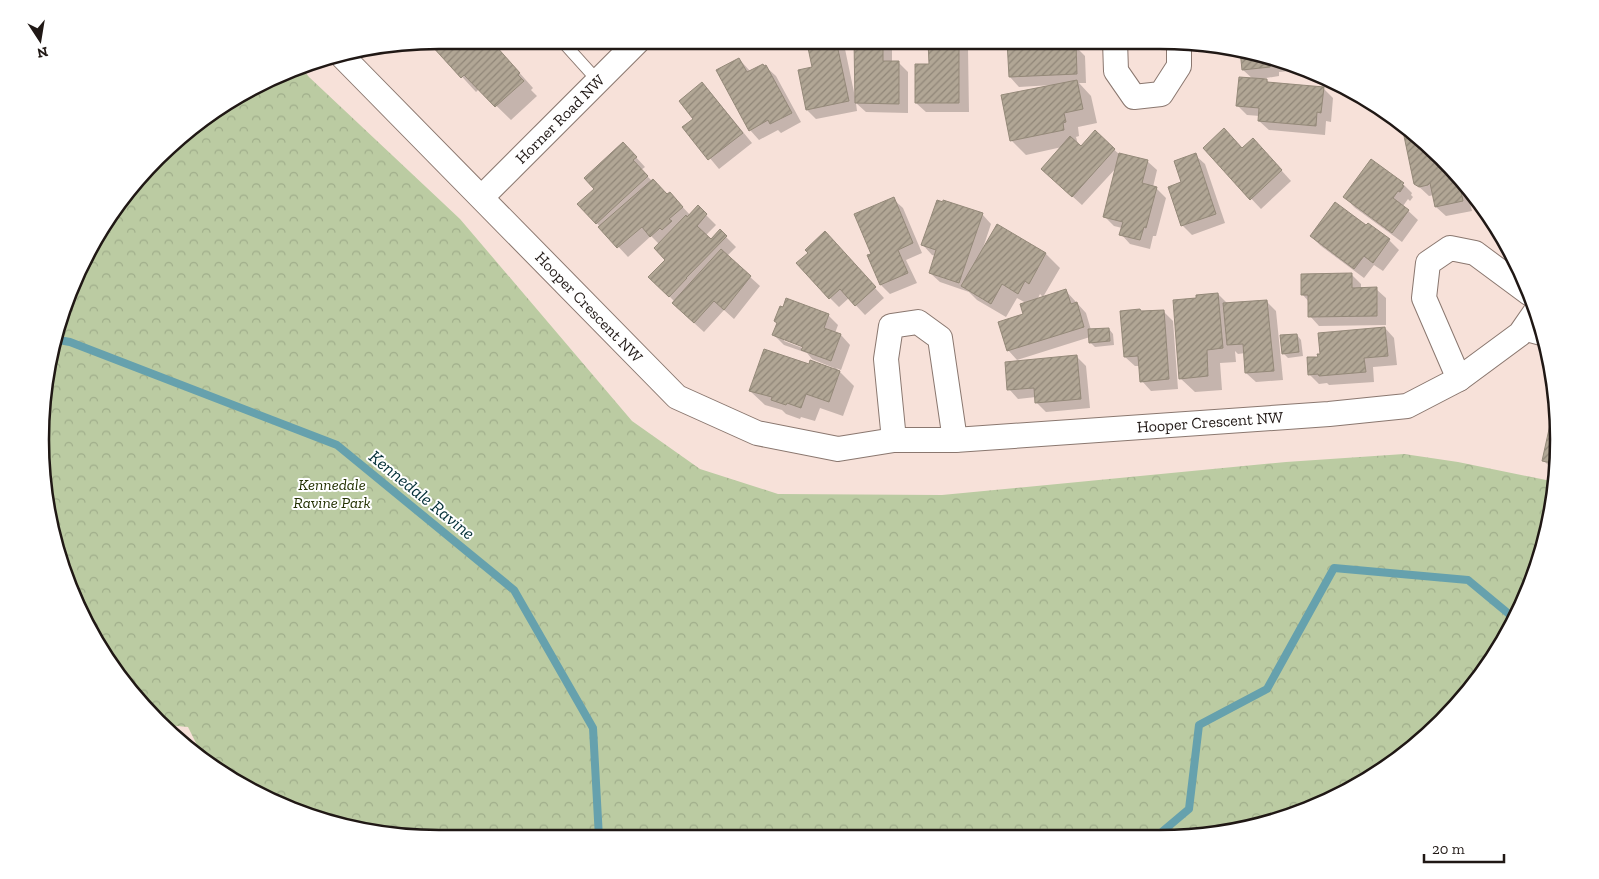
<svg xmlns="http://www.w3.org/2000/svg" width="1599" height="879" viewBox="0 0 1599 879" font-family="'Zilla Slab',serif">
<style>
.forest{fill:url(#forest-crowns)}
.shadow{fill:#0003;fill-rule:evenodd}
.lines{fill:none;stroke-linecap:round;stroke-linejoin:round}
.stream{stroke:#66a1ad;stroke-width:8}
.building{fill:url(#building-hatch);stroke:#948979}
.lane-casing{stroke:#8a776f;stroke-width:13}
.street-casing{stroke:#8a776f;stroke-width:26}
.lane{stroke:#fff;stroke-width:11}
.street{stroke:#fff;stroke-width:24}
.labels{text-anchor:middle;dominant-baseline:central;stroke-width:4;stroke-linejoin:round;paint-order:stroke}
.street-label{font-size:16px;fill:#201815;stroke:#fff}
.park-label{font-size:16px;font-style:italic;fill:#233102;stroke:#fff}
.water-label{font-size:18px;font-style:italic;fill:#032f37;stroke:#fff}
.rim{fill:none;stroke:#201815;stroke-width:2.5}
</style>
<defs>
<pattern id="forest-crowns" width="20" height="18" patternUnits="userSpaceOnUse" patternTransform="scale(1.25)"><rect width="20" height="18" fill="#bbcba2"/><path d="M2 6a3 3 0 1 1 6 0M12 15a3 3 0 1 1 6 0" fill="none" stroke="#a0ae8b"/></pattern>
<pattern id="building-hatch" width="6" height="6" patternUnits="userSpaceOnUse" patternTransform="scale(1.25)"><rect width="6" height="6" fill="#b1a695"/><path d="M-1 1l2-2M0 6l6-6M5 7l2-2" fill="none" stroke="#908678"/></pattern>
</defs>
<rect width="100%" height="100%" fill="#f7e1d9"/>
<polygon class="forest" points="301,67 309,77 460,219 632,421 700,469 778,494 942,495 1286,462 1404,454 1458,462 1556,482 1556,491 1538,568 1506,639 1460,703 1382,772 1312,809 1211,836 414,838 336,825 240,786 202,755 188,727 166,725 139,703 71,593 41,466 54,336 107,218 196,123"/>
<g class="shadow">
<polygon points="440,40 483,40 492,49 509,61 533,88 531,90 537,96 511,120 479,89 476,92 433,45 435,41"/>
<polygon points="827,40 837,40 845,49 855,97 856,97 856,40 885,41 892,48 892,62 898,62 908,72 908,113 866,112 856,103 857,111 816,119 807,110 814,68"/>
<polygon points="930,41 960,41 968,49 969,112 926,112 916,103 930,65"/>
<polygon points="1008,41 1057,41 1059,43 1059,47 1075,46 1085,56 1086,83 1079,83 1091,96 1097,123 1078,127 1079,136 1076,137 1078,145 1081,147 1095,132 1120,155 1147,161 1157,170 1153,187 1156,188 1166,198 1156,236 1153,236 1150,249 1130,244 1121,234 1122,228 1114,226 1104,216 1117,167 1082,205 1052,178 1062,147 1026,155 1011,140 1052,86 1052,85 1019,87 1010,77"/>
<polygon points="1241,50 1263,54 1302,70 1279,72 1279,76 1260,79 1267,80 1270,84 1323,88 1333,98 1331,122 1326,121 1325,135 1269,130 1259,121 1260,116 1247,115 1237,105 1253,79 1243,70"/>
<polygon points="739,59 750,71 766,67 776,76 801,122 781,133 778,130 759,140 750,130"/>
<polygon points="702,84 711,93 752,143 719,169 684,127 695,119"/>
<polygon points="1423,139 1466,186 1472,211 1446,216 1436,207 1434,195 1429,196 1415,183"/>
<polygon points="623,143 645,167 641,170 667,196 679,203 690,215 698,207 716,225 705,236 711,241 720,231 736,247 727,256 760,286 734,319 724,310 704,332 683,313 675,302 650,277 667,260 659,244 651,236 628,257 579,204 596,189"/>
<polygon points="1204,148 1262,149 1291,181 1261,209"/>
<polygon points="1195,155 1205,164 1225,223 1192,235 1182,225 1182,183"/>
<polygon points="1403,184 1412,193 1411,195 1413,197 1410,201 1408,199 1403,206 1418,220 1402,242 1354,207 1345,197"/>
<polygon points="893,199 903,208 922,253 906,260 917,283 890,294 881,285 872,255"/>
<polygon points="982,214 991,224 983,248 998,226 1046,254 1060,268 1043,297 1040,294 1037,300 1066,291 1086,313 1091,330 1109,329 1113,334 1114,345 1095,347 1090,342 1090,337 1017,360 1008,350 1025,314 1026,303 1017,298 1006,317 977,300 969,292 940,282 930,273 936,256 932,255 923,245"/>
<polygon points="1368,224 1389,240 1399,250 1383,271 1374,265 1364,278 1321,246 1311,236 1366,227"/>
<polygon points="834,242 884,298 865,315 849,298 839,307 830,298"/>
<polygon points="1351,274 1361,284 1361,289 1376,289 1386,298 1386,325 1319,326 1310,316 1309,302 1303,295"/>
<polygon points="1218,294 1228,304 1266,301 1276,311 1283,380 1256,382 1246,373 1245,353 1238,354 1235,351 1236,362 1220,363 1222,390 1195,392 1180,378 1198,299"/>
<polygon points="1163,311 1173,321 1178,389 1151,391 1142,381 1140,366 1135,366 1125,357 1142,313"/>
<path d="M 828,315 L 838,325 L 835,333 L 841,335 L 850,345 L 841,370 L 836,368 L 854,386 L 843,416 L 820,408 L 815,421 L 801,417 L 800,419 L 786,414 L 782,410 L 765,405 L 750,391 L 809,366 L 834,370 L 834,368 L 812,359 L 807,353 L 784,345 L 774,335 ZM 784,338 L 809,348 L 808,350 L 784,341 Z"/>
<polygon points="1385,328 1394,338 1397,365 1373,367 1374,382 1329,385 1327,383 1319,384 1309,374 1319,358"/>
<polygon points="1297,335 1301,340 1303,356 1288,358 1283,353"/>
<polygon points="1076,356 1086,366 1090,408 1046,412 1036,402 1036,397 1018,399 1009,389"/>
<polygon points="1554,412 1558,413 1556,471 1553,470 1544,461"/>
</g>
<g class="lines">
<g class="stream">
<polyline points="53,339 70,342 337,445 514,590 593,728 599,838"/>
<polyline points="1157,836 1189,809 1199,725 1267,689 1334,568 1468,580 1515,619"/>
</g>
</g>
<g class="building">
<polygon points="440,40 484,40 491,48 495,45 520,73 518,75 524,81 495,107 464,75 461,78 431,45 434,42 433,41"/>
<polygon points="821,40 836,40 849,101 806,110 798,70 812,67 807,43"/>
<polygon points="854,40 883,41 883,61 899,61 899,104 855,103"/>
<polygon points="928,41 959,41 959,103 915,103 915,64 929,64"/>
<polygon points="1007,41 1050,41 1050,46 1076,45 1077,74 1009,77"/>
<polygon points="1240,50 1263,54 1282,62 1270,63 1270,67 1242,70"/>
<polygon points="739,58 747,72 763,64 764,66 766,65 792,113 770,124 768,120 749,131 716,70"/>
<polygon points="1239,77 1267,79 1267,82 1324,87 1321,113 1317,112 1316,126 1258,121 1259,108 1236,106"/>
<polygon points="1077,80 1083,109 1064,113 1066,122 1063,123 1064,130 1010,141 1001,95"/>
<polygon points="702,82 743,133 708,160 682,127 693,119 679,101"/>
<polygon points="1224,128 1242,148 1253,138 1282,170 1250,200 1203,148"/>
<polygon points="1095,130 1115,149 1072,197 1041,169 1070,136 1081,146"/>
<polygon points="1415,133 1423,139 1458,176 1463,201 1435,207 1430,183 1428,185 1419,187 1414,184 1404,136"/>
<polygon points="623,142 637,157 633,160 648,176 596,224 577,204 594,189 584,178"/>
<polygon points="1119,153 1148,160 1142,183 1157,187 1146,228 1144,227 1140,240 1119,235 1123,222 1103,217"/>
<polygon points="1196,153 1216,214 1181,226 1168,187 1181,182 1174,161"/>
<polygon points="1371,159 1404,183 1402,185 1404,186 1400,192 1398,191 1393,198 1409,210 1392,233 1343,197"/>
<polygon points="653,179 667,194 670,192 683,207 669,219 672,221 662,230 660,228 650,237 642,227 617,248 598,227"/>
<polygon points="894,197 913,243 898,250 908,273 880,285 867,255 871,254 854,214"/>
<polygon points="937,200 943,202 943,200 983,213 959,283 929,273 936,250 921,245"/>
<polygon points="1335,202 1366,225 1368,223 1390,239 1373,263 1364,256 1354,269 1310,236"/>
<polygon points="698,205 707,214 697,226 711,239 720,229 727,236 686,278 687,278 669,297 648,277 665,260 654,248 686,215 687,217"/>
<polygon points="997,224 1046,253 1029,284 1025,281 1018,294 1002,284 991,304 961,286"/>
<polygon points="825,231 876,287 855,306 840,289 829,299 796,263 808,253 805,250"/>
<polygon points="721,249 751,276 724,310 714,301 694,323 672,303"/>
<polygon points="1352,273 1352,288 1377,287 1377,316 1308,317 1308,295 1301,295 1301,274"/>
<polygon points="1066,289 1071,304 1077,302 1084,327 1007,351 998,322 1023,314 1020,304"/>
<polygon points="1218,293 1223,348 1207,350 1208,376 1179,379 1173,300 1196,298 1196,295"/>
<polygon points="786,298 829,314 824,328 841,334 831,361 801,350 803,347 772,335 777,323 774,321 780,306 783,307"/>
<polygon points="1267,300 1274,371 1245,373 1243,344 1227,345 1223,303"/>
<polygon points="1140,309 1141,311 1164,310 1169,379 1140,382 1138,356 1124,357 1120,311"/>
<polygon points="1385,327 1388,356 1364,358 1366,372 1319,376 1318,374 1308,375 1307,357 1318,357 1317,354 1320,354 1318,333"/>
<polygon points="1109,328 1110,341 1089,343 1088,329"/>
<polygon points="1297,334 1299,352 1282,354 1280,335"/>
<polygon points="764,349 809,364 810,360 840,371 829,402 806,394 801,408 787,403 786,405 771,400 772,397 749,391"/>
<polygon points="1077,355 1081,399 1035,403 1034,388 1007,390 1005,362"/>
<polygon points="1553,411 1558,412 1558,413 1556,464 1542,461"/>
</g>
<g class="lines">
<defs>
<g id="lane">
<polyline points="561,40 598,81"/>
<polyline points="1520,334 1546,341"/>
</g>
<g id="street">
<polyline points="1115,41 1116,71 1134,97 1161,94 1179,66 1179,41"/>
<polyline points="342,56 677,397 757,433 838,449 894,440 955,440 1329,414 1407,406 1459,379 1520,334 1536,311"/>
<polyline points="482,197 639,40"/>
<polyline points="1459,379 1424,298 1428,263 1450,248 1475,253 1529,293"/>
<polyline points="894,440 886,359 891,326 918,322 940,338 955,440"/>
</g>
</defs>
<use href="#lane" class="lane-casing"/>
<use href="#street" class="street-casing"/>
<use href="#lane" class="lane"/>
<use href="#street" class="street"/>
</g>
<g class="labels">
<g class="street-label">
<text transform="translate(560 119) rotate(-45)">Horner Road NW</text>
<text transform="translate(589 307) rotate(46)">Hooper Crescent NW</text>
<text transform="translate(1210 422) rotate(-4)">Hooper Crescent NW</text>
</g>
<g class="park-label">
<text x="332" y="484">Kennedale<tspan x="332" dy="18">Ravine Park</tspan></text>
</g>
<g class="water-label">
<text transform="translate(422 495) rotate(39)">Kennedale Ravine</text>
</g>
</g>
<path d="M0 0H1599V879H0ZM439 49H1160A390 390 0 0 1 1550 439V440A390 390 0 0 1 1160 830H439A390 390 0 0 1 49 440V439A390 390 0 0 1 439 49Z" fill="#fff" fill-rule="evenodd"/>
<path class="rim" d="M439 49H1160A390 390 0 0 1 1550 439V440A390 390 0 0 1 1160 830H439A390 390 0 0 1 49 440V439A390 390 0 0 1 439 49Z"/>
<g transform="translate(40 40) rotate(168)" stroke="#ffffff" stroke-width="4" paint-order="stroke">
<path d="M0-4L9 19L0 12L-9 19Z" fill="#201815"/>
<text y="-8" font-size="14" font-weight="bold" text-anchor="middle" fill="#201815">N</text>
</g>
<path d="M1424 854v8h80v-8" fill="none" stroke="#201815" stroke-width="2.5"/>
<text x="1432" y="854" font-size="15" fill="#201815" stroke="#ffffff" stroke-width="4" paint-order="stroke">20 m</text>
</svg>
